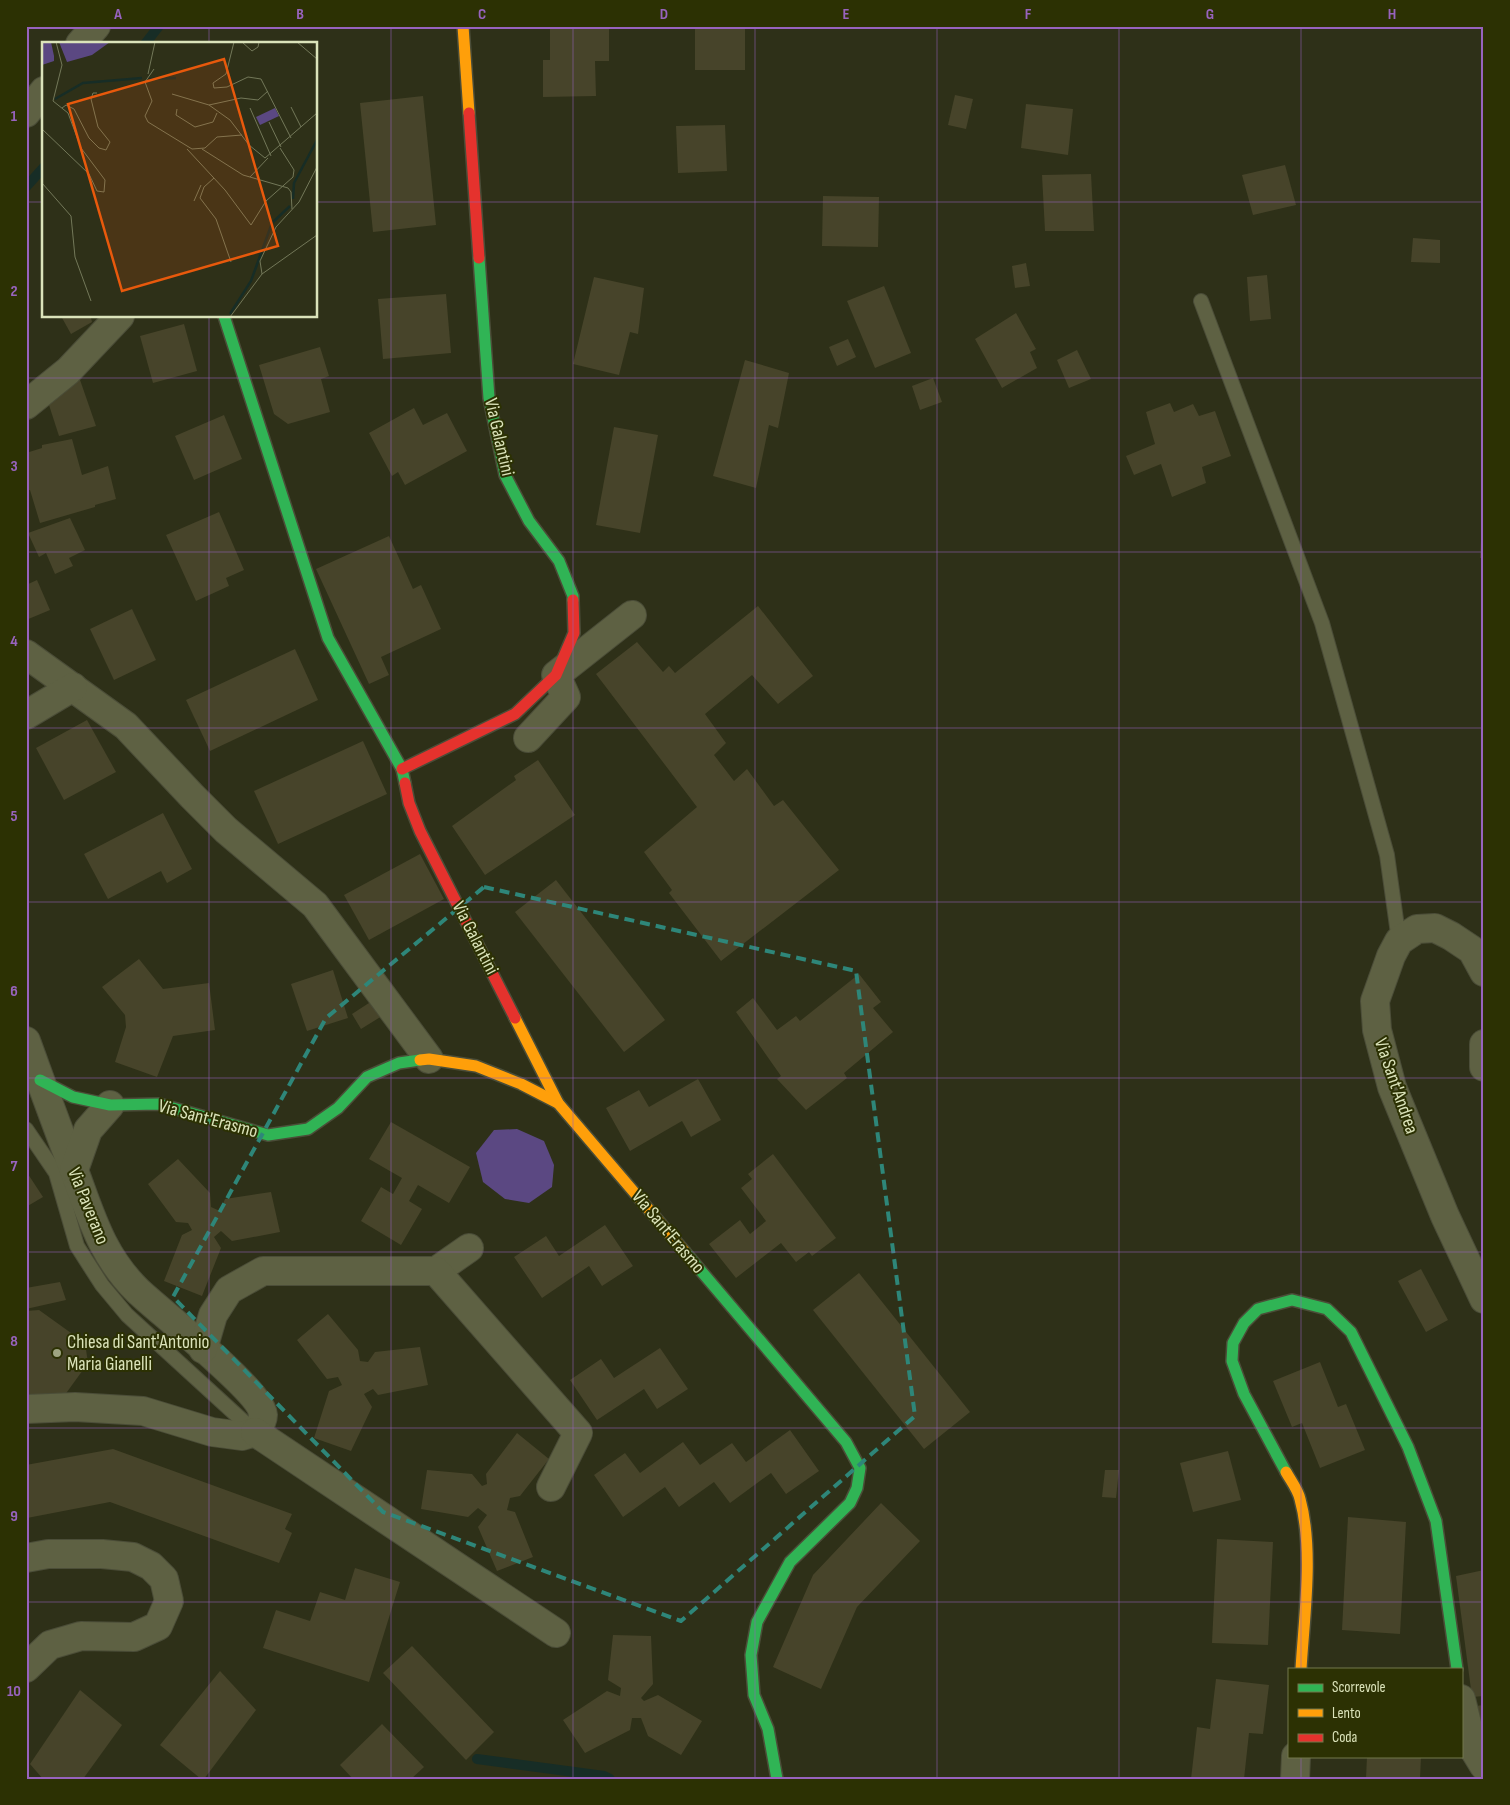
<svg xmlns="http://www.w3.org/2000/svg" width="1510" height="1805" viewBox="0 0 1510 1805" font-family="'Sofia Sans Condensed',sans-serif">
<style>
.green{fill:#5b4882}
.lines{fill:none;stroke-linecap:round;stroke-linejoin:round}
.stream{stroke:#172d26;stroke-width:10}
.building{fill:#47442a}
.lane-casing{stroke:#4b4d38;stroke-width:16}
.street-casing{stroke:#4b4d38;stroke-width:30}
.fast-casing{stroke:#4b4d38;stroke-width:14}
.slow-casing{stroke:#4b4d38;stroke-width:14}
.jam-casing{stroke:#4b4d38;stroke-width:14}
.lane{stroke:#5e6143;stroke-width:14}
.street{stroke:#5e6143;stroke-width:28}
.fast{stroke:#30b455;stroke-width:11}
.slow{stroke:#ff9f0a;stroke-width:11}
.jam{stroke:#e5322d;stroke-width:11}
.marked{fill:none;stroke:#2e8679;stroke-width:4;stroke-dasharray:10 6;stroke-linejoin:round}
.grid{fill:none;stroke:#9863be;stroke-width:1;stroke-opacity:0.55}
.poi-dot{fill:#9ea481;stroke:#2c3103;stroke-width:2}
.labels{text-anchor:middle;dominant-baseline:central;stroke-width:4;stroke-linejoin:round;paint-order:stroke}
.street-label{font-size:19px;fill:#dbe3ba;stroke:#2c3103}
.poi-label{font-size:19px;fill:#dbe3ba;stroke:#2c3103;text-anchor:start}
.inset-river{fill:none;stroke:#172d26;stroke-width:2.5}
.inset-road{fill:none;stroke:#737859;stroke-width:1}
.view{fill:#e8590c;fill-opacity:0.15;stroke:#e8590c;stroke-width:2.5}
.inset-edge{fill:none;stroke:#dbe3ba;stroke-width:2.5}
.neatline{fill:none;stroke:#9863be;stroke-width:2}
.grid-label{font-size:16px;text-anchor:middle;font-weight:bold;fill:#9863be}
</style>
<rect width="100%" height="100%" fill="#2e3018"/>
<polygon class="green" points="517,1129 544,1141 554,1165 552,1187 529,1203 505,1199 483,1182 476,1153 494,1130"/>
<g class="lines">
<g class="stream">
<polyline points="145,44 159,26"/>
<polyline points="26,187 44,167"/>
<polyline points="477,1759 604,1776 610,1779"/>
</g>
</g>
<g class="building">
<polygon points="550,26 609,26 609,61 595,61 596,96 543,97 543,60 550,60"/>
<rect x="695" y="26" width="50" height="44"/>
<polygon points="955,95 973,99 966,129 948,125"/>
<polygon points="423,96 436,225 373,232 360,103"/>
<polygon points="1026,104 1073,109 1068,155 1021,148"/>
<polygon points="725,125 727,171 678,173 676,126"/>
<polygon points="1285,165 1296,205 1253,215 1242,175"/>
<polygon points="1091,174 1094,231 1045,231 1042,175"/>
<polygon points="823,196 879,197 878,247 822,246"/>
<polygon points="1413,238 1440,240 1440,263 1411,262"/>
<polygon points="1026,263 1030,286 1015,288 1012,266"/>
<polygon points="1267,275 1271,319 1250,321 1247,277"/>
<polygon points="594,277 644,288 638,334 630,332 619,375 573,364"/>
<polygon points="884,286 911,353 875,368 847,301"/>
<polygon points="446,294 451,353 383,359 378,299"/>
<polygon points="1016,313 1036,349 1030,352 1037,368 1002,388 975,339"/>
<polygon points="61,316 94,316 91,318 92,322 71,334"/>
<polygon points="184,324 197,371 153,383 140,336"/>
<polygon points="848,339 856,357 837,366 829,347"/>
<polygon points="320,347 329,376 321,379 330,412 288,424 274,414 259,365"/>
<polygon points="1077,350 1091,379 1069,388 1057,360"/>
<polygon points="745,360 789,373 778,428 769,425 756,488 713,476"/>
<polygon points="79,377 96,426 59,436 49,405"/>
<polygon points="933,378 942,402 920,410 912,386"/>
<polygon points="1170,403 1174,412 1193,404 1199,416 1215,411 1231,456 1202,467 1206,483 1172,497 1161,464 1134,475 1126,456 1155,444 1146,412"/>
<polygon points="414,408 423,425 447,413 467,451 405,485 398,472 392,476 369,433"/>
<polygon points="224,415 242,459 194,480 175,436"/>
<polygon points="614,427 658,435 640,533 596,525"/>
<polygon points="72,439 82,475 108,466 116,499 95,505 95,507 40,523 30,490 26,490 26,453 42,448 42,445"/>
<polygon points="219,512 244,570 226,578 229,586 196,601 166,535"/>
<polygon points="70,518 85,550 69,558 73,566 55,574 46,553 39,557 28,533"/>
<polygon points="1482,521 1484,521 1484,558 1480,558"/>
<polygon points="389,536 413,589 421,585 441,629 381,657 389,675 369,684 316,569"/>
<polygon points="37,580 50,610 26,620 26,585"/>
<polygon points="758,606 813,676 778,704 752,675 705,714 726,743 714,755 734,781 747,769 774,806 783,800 839,870 721,961 669,893 672,890 644,852 697,807 596,674 637,642 663,672 669,666 675,673"/>
<polygon points="132,609 156,660 114,680 90,629"/>
<polygon points="295,649 318,700 210,751 186,700"/>
<polygon points="87,720 116,772 64,800 36,748"/>
<polygon points="363,741 387,794 278,844 254,791"/>
<polygon points="538,760 575,815 485,875 452,826 516,780 514,776"/>
<polygon points="163,813 192,869 167,883 161,871 108,899 84,854"/>
<polygon points="420,854 444,899 369,940 344,895"/>
<polygon points="556,880 665,1020 624,1052 515,912"/>
<polygon points="139,959 163,989 209,983 215,1030 173,1036 157,1077 115,1062 126,1027 125,1015 102,987"/>
<polygon points="333,970 348,1018 307,1031 291,984"/>
<polygon points="859,974 881,1002 873,1008 893,1032 844,1073 847,1078 806,1110 777,1079 781,1076 736,1012 753,998 777,1030 796,1016 800,1021"/>
<polygon points="372,1001 382,1016 361,1029 352,1014"/>
<polygon points="698,1079 721,1120 691,1137 682,1121 630,1151 606,1108 639,1090 649,1107"/>
<polygon points="391,1122 470,1167 449,1203 418,1185 409,1201 422,1209 401,1245 361,1221 381,1187 393,1194 402,1178 369,1159"/>
<polygon points="773,1154 836,1238 812,1256 809,1252 796,1262 781,1243 736,1278 709,1244 740,1220 750,1234 766,1221 741,1188 752,1179 748,1174"/>
<polygon points="178,1159 210,1193 211,1207 220,1211 225,1199 271,1192 280,1232 232,1241 221,1231 214,1237 221,1248 202,1296 164,1281 182,1235 192,1230 188,1223 176,1222 148,1184"/>
<polygon points="26,1171 43,1197 26,1207"/>
<polygon points="605,1225 633,1266 602,1286 589,1266 542,1298 514,1257 546,1236 559,1256"/>
<polygon points="1421,1269 1448,1320 1426,1332 1398,1281"/>
<polygon points="859,1273 970,1412 924,1449 813,1310"/>
<polygon points="60,1282 66,1300 26,1309 26,1288"/>
<polygon points="39,1310 85,1343 88,1363 59,1403 26,1400 26,1311"/>
<polygon points="328,1314 358,1350 360,1361 368,1362 375,1352 420,1347 428,1385 378,1395 373,1389 364,1394 372,1407 351,1451 314,1438 329,1391 342,1385 338,1377 327,1379 297,1340"/>
<polygon points="660,1348 688,1389 657,1409 644,1389 597,1420 570,1380 601,1359 614,1378"/>
<polygon points="1320,1362 1338,1407 1346,1404 1365,1450 1320,1468 1302,1423 1292,1427 1273,1381"/>
<polygon points="790,1430 819,1471 786,1494 771,1473 730,1503 714,1482 679,1507 665,1487 623,1517 594,1475 625,1453 640,1473 683,1442 700,1465 732,1443 746,1462"/>
<polygon points="517,1433 549,1459 520,1496 510,1498 507,1510 515,1512 533,1557 497,1571 478,1527 487,1515 478,1508 468,1517 421,1509 427,1470 472,1474 482,1486 487,1484 486,1474"/>
<polygon points="113,1449 292,1514 285,1529 292,1533 279,1563 110,1502 27,1518 26,1465"/>
<polygon points="1228,1451 1241,1500 1193,1512 1180,1463"/>
<polygon points="1105,1470 1119,1470 1116,1498 1102,1497"/>
<polygon points="881,1503 920,1541 857,1607 821,1689 773,1667 813,1575"/>
<polygon points="1348,1517 1406,1522 1400,1634 1342,1630"/>
<polygon points="1217,1539 1273,1542 1268,1645 1212,1643"/>
<polygon points="355,1568 400,1582 369,1682 263,1648 276,1610 310,1621 320,1592 345,1600"/>
<polygon points="1484,1570 1484,1696 1472,1697 1456,1576"/>
<polygon points="613,1635 651,1636 653,1684 641,1698 644,1701 658,1695 702,1721 681,1755 648,1736 641,1718 632,1718 630,1730 585,1753 563,1720 607,1691 620,1696 621,1688 608,1680"/>
<polygon points="412,1646 494,1732 466,1760 383,1673"/>
<polygon points="220,1671 256,1710 204,1779 201,1779 160,1745"/>
<polygon points="1216,1679 1269,1685 1263,1734 1249,1733 1244,1779 1191,1779 1197,1727 1210,1729"/>
<polygon points="80,1690 122,1725 83,1779 43,1779 30,1764"/>
<polygon points="1484,1705 1484,1733 1480,1734 1475,1706"/>
<polygon points="382,1724 424,1767 411,1779 353,1779 340,1765"/>
<polygon points="1367,1756 1421,1756 1420,1779 1366,1779"/>
</g>
<g class="lines">
<defs>
<g id="lane">
<polyline points="1201,301 1322,623 1387,855 1399,941"/>
<polyline points="26,1129 56,1173 77,1246 102,1285 127,1315 255,1432"/>
</g>
<g id="street">
<polyline points="80,44 96,26"/>
<polyline points="26,113 44,91"/>
<polyline points="26,405 68,371 120,316"/>
<polyline points="26,654 126,726 192,796 226,830 315,905 429,1059"/>
<polyline points="26,715 73,687"/>
<polyline points="528,738 566,697 556,675 632,615"/>
<polyline points="1484,972 1472,950 1451,936 1435,928 1417,929 1399,941 1391,956 1375,1001 1377,1030 1392,1087 1445,1216 1484,1299"/>
<path d="M 26,1041 C 41,1082 56,1124 72,1165 C 90,1212 100,1254 138,1291 C 159,1311 262,1392 263,1415 C 263,1421 259,1427 255,1432"/>
<polyline points="1484,1044 1484,1067"/>
<polyline points="74,1170 88,1130 110,1105"/>
<polyline points="436,1271 469,1248"/>
<polyline points="203,1349 213,1315 229,1290 263,1271 436,1271 578,1433 551,1487"/>
<polyline points="26,1409 75,1407 143,1411 212,1432 242,1436 255,1432"/>
<polyline points="255,1432 556,1633"/>
<polyline points="26,1558 48,1554 102,1554 133,1557 151,1566 164,1579 169,1601 158,1626 134,1637 81,1636 50,1645 26,1668"/>
<polyline points="1461,1699 1473,1748 1484,1766"/>
<polyline points="1295,1779 1296,1756"/>
</g>
<g id="fast">
<polyline points="479,258 489,398 505,475 529,521 559,561 573,596 573,600"/>
<polyline points="224,316 328,638 402,769 405,783"/>
<polyline points="40,1080 73,1097 110,1105 159,1104 268,1135 308,1129 338,1108 367,1077 399,1063 420,1060"/>
<polyline points="685,1252 846,1442 860,1468 857,1488 850,1503 790,1562 757,1622 751,1655 754,1695 768,1729 777,1779"/>
<polyline points="1286,1472 1244,1394 1232,1361 1233,1343 1244,1323 1258,1309 1292,1300 1327,1309 1351,1332 1408,1447 1436,1521 1457,1669"/>
</g>
<g id="slow">
<polyline points="463,26 469,113"/>
<polyline points="515,1018 558,1103"/>
<polyline points="420,1060 429,1059 476,1066 521,1084 558,1103 685,1252"/>
<path d="M 1286,1472 C 1291,1481 1298,1490 1300,1499 C 1314,1550 1304,1617 1301,1669"/>
</g>
<g id="jam">
<polyline points="469,113 479,258"/>
<polyline points="402,769 515,714 556,675 574,633 573,600"/>
<polyline points="405,783 409,803 420,831 515,1018"/>
</g>
</defs>
<use href="#lane" class="lane-casing"/>
<use href="#street" class="street-casing"/>
<use href="#fast" class="fast-casing"/>
<use href="#slow" class="slow-casing"/>
<use href="#jam" class="jam-casing"/>
<use href="#lane" class="lane"/>
<use href="#street" class="street"/>
<use href="#fast" class="fast"/>
<use href="#slow" class="slow"/>
<use href="#jam" class="jam"/>
</g>
<path class="marked" d="M 484,887 L 856,971 L 915,1416 L 681,1621 L 383,1512 L 173,1297 L 326,1018 Z"/>
<path class="grid" d="M 209,26 L 209,44M 391,26 L 391,1779M 573,26 L 573,1779M 755,26 L 755,1779M 937,26 L 937,1779M 1119,26 L 1119,1779M 1301,26 L 1301,1669M 26,202 L 44,202M 316,202 L 1484,202M 209,316 L 209,1779M 26,378 L 1484,378M 26,552 L 1484,552M 26,728 L 1484,728M 26,902 L 1484,902M 26,1078 L 1484,1078M 26,1252 L 1484,1252M 26,1428 L 1484,1428M 26,1602 L 1484,1602M 1301,1756 L 1301,1779"/>
<circle class="poi-dot" cx="57" cy="1353" r="5"/>
<g class="labels">
<g class="street-label">
<text transform="translate(499 437) rotate(77)">Via Galantini</text>
<text transform="translate(475 938) rotate(63)">Via Galantini</text>
<text transform="translate(1396 1086) rotate(71)">Via Sant'Andrea</text>
<text transform="translate(208 1119) rotate(15)">Via Sant'Erasmo</text>
<text transform="translate(88 1206) rotate(68)">Via Paverano</text>
<text transform="translate(668 1232) rotate(50)">Via Sant'Erasmo</text>
</g>
<g class="poi-label">
<text x="67" y="1342">Chiesa di Sant'Antonio<tspan x="67" dy="22">Maria Gianelli</tspan></text>
</g>
</g>
<g transform="translate(42 42)">
<rect width="275" height="275" fill="#2e3018"/>
<path d="M 17,0 L 68,0 L 50,13 L 25,20 Z" fill="#5b4882"/>
<path d="M 0,0 L 9,0 L 12,14 L 12,19 L 0,23 Z" fill="#5b4882"/>
<path d="M 233,66 L 237,74 L 218,83 L 214,75 Z" fill="#5b4882"/>
<path class="inset-river" d="M 107,37 L 134,36M 13,57 L 41,41 L 100,36M 251,157 L 252,141 L 275,98M 188,272 L 209,239 L 230,181 L 248,164"/>
<path class="inset-road" d="M 192,0 L 184,32 L 171,41 L 172,46 L 185,45 L 206,35 L 219,37 L 249,96M 200,0 L 210,9 L 216,5 L 217,0M 255,0 L 275,17M 112,27 L 103,40 L 110,59 L 103,74 L 106,80 L 150,107 L 163,106 L 175,95 L 200,93M 106,32 L 113,0M 130,52 L 167,63 L 199,56 L 216,58 L 226,49M 167,63 L 188,78 L 207,103 L 223,116 L 275,71M 249,65 L 259,85M 20,66 L 24,63 L 32,67 L 47,96 L 57,106 L 64,108 L 68,100 L 56,85 L 49,57 L 51,51 L 55,51M 208,66 L 229,114M 135,67 L 134,73 L 153,85 L 171,80 L 175,71M 227,80 L 239,105M 0,87 L 47,132 L 55,149 L 62,150 L 63,138 L 39,106 L 26,71 L 11,59 L 20,23 L 14,0M 145,107 L 183,148 L 209,183 L 224,159 L 251,135 L 252,128 L 238,106M 160,107 L 201,133 L 246,146 L 249,150 L 250,167M 208,135 L 226,116M 172,136 L 162,145 L 158,156 L 174,177 L 189,220M 0,141 L 29,174 L 33,215 L 49,259M 152,159 L 159,143M 220,232 L 218,219 L 234,185 L 257,160 L 275,125M 188,275 L 220,232 L 275,193"/>
<path class="view" d="M 182,17 L 236,204 L 80,249 L 26,62 Z"/>
<rect width="275" height="275" class="inset-edge"/>
</g>
<rect width="1510" height="1805" fill="none" stroke="#2c3103" stroke-width="55"/>
<rect x="1288" y="1668" width="175" height="90" fill="#2c3103" stroke="#72784c"/>
<rect x="1298" y="1684" width="25" height="8" fill="#30b455" stroke="#72784c"/>
<text x="1332" y="1692" font-size="15" fill="#dbe3ba">Scorrevole</text>
<rect x="1298" y="1709" width="25" height="8" fill="#ff9f0a" stroke="#72784c"/>
<text x="1332" y="1718" font-size="15" fill="#dbe3ba">Lento</text>
<rect x="1298" y="1734" width="25" height="8" fill="#e5322d" stroke="#72784c"/>
<text x="1332" y="1742" font-size="15" fill="#dbe3ba">Coda</text>
<rect x="28" y="28" width="1454" height="1750" class="neatline"/>
<g class="grid-label">
<text x="118" y="19">A</text>
<text x="300" y="19">B</text>
<text x="482" y="19">C</text>
<text x="664" y="19">D</text>
<text x="846" y="19">E</text>
<text x="1028" y="19">F</text>
<text x="1210" y="19">G</text>
<text x="1392" y="19">H</text>
<text x="14" y="121">1</text>
<text x="14" y="296">2</text>
<text x="14" y="471">3</text>
<text x="14" y="646">4</text>
<text x="14" y="821">5</text>
<text x="14" y="996">6</text>
<text x="14" y="1171">7</text>
<text x="14" y="1346">8</text>
<text x="14" y="1521">9</text>
<text x="14" y="1696">10</text>
</g>
</svg>
